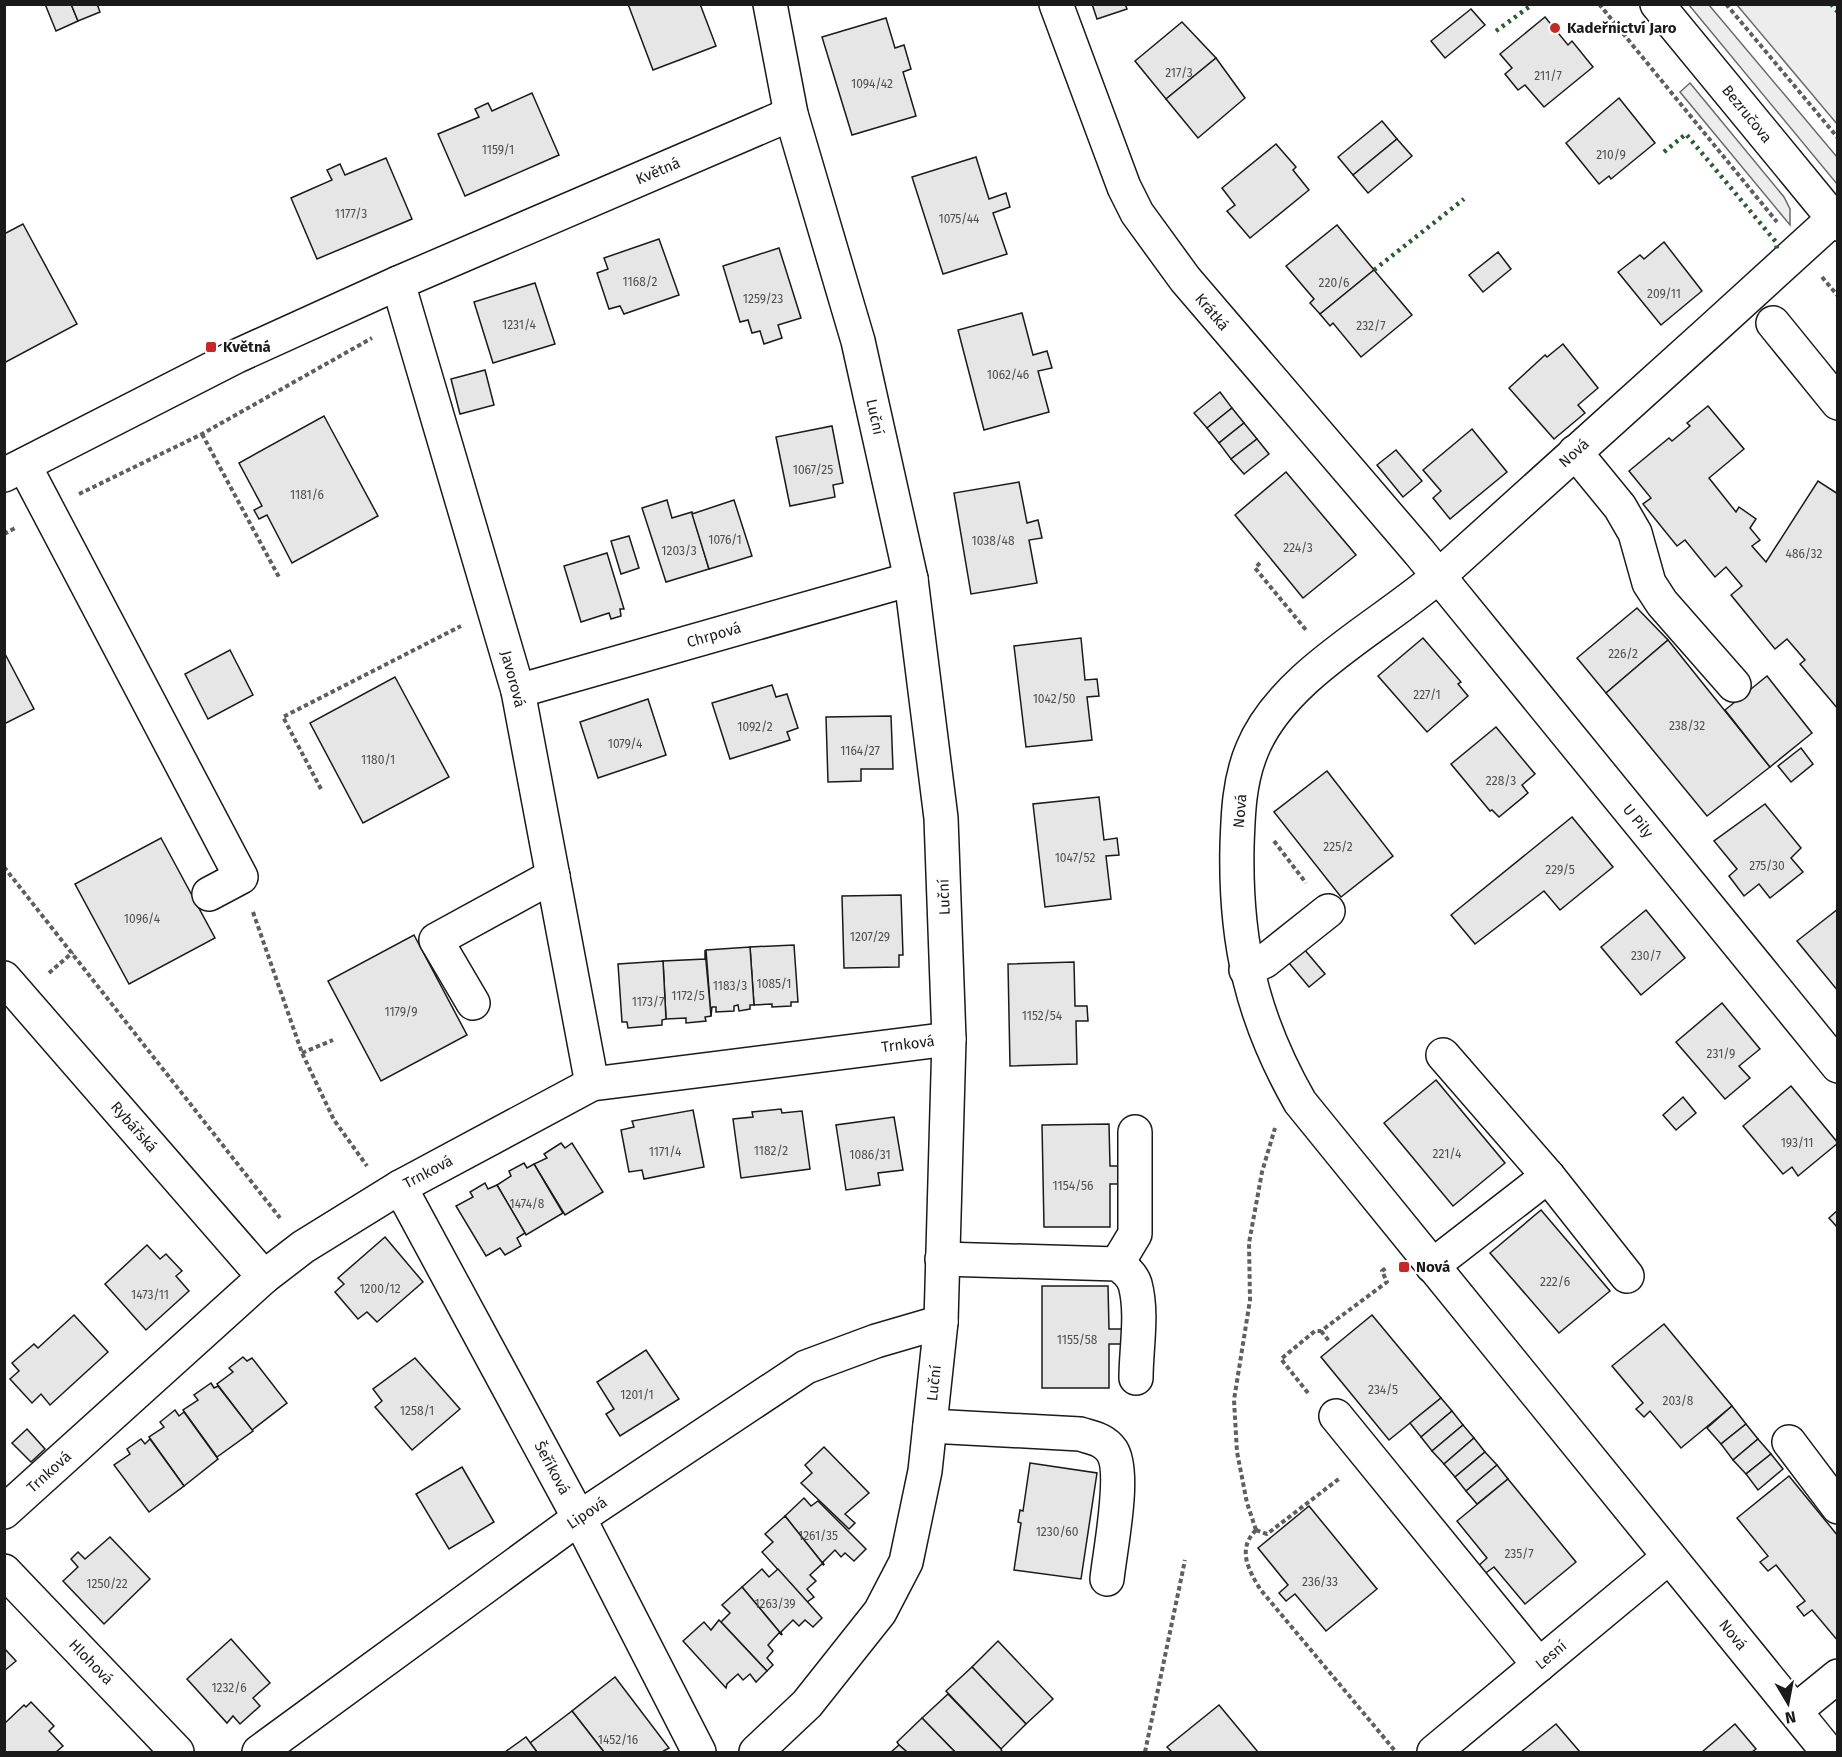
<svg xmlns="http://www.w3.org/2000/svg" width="1842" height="1757" viewBox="0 0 1842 1757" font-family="'Fira Sans',sans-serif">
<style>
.green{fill:#ededed;stroke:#6a6a6a;stroke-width:1.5}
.building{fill:#e6e6e6;stroke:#1a1a1a;stroke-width:1.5}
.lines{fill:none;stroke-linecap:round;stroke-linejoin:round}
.minor-casing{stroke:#1a1a1a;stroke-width:36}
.major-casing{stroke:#1a1a1a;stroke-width:36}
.path{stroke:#5f5f5f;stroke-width:4;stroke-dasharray:4.5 3;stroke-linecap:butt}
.minor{stroke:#fff;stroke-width:33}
.major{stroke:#fff;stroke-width:33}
.hedge{stroke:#2b5a34;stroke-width:4.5;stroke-dasharray:3 4.5;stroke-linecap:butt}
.poi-dot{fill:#c62828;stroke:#fff;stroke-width:2}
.labels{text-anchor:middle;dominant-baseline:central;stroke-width:4.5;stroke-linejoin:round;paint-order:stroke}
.number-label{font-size:12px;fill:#4d4d4d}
.poi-label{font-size:15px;font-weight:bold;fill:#1a1a1a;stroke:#fff;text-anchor:start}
.street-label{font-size:15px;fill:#1a1a1a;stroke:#fff}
</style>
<rect width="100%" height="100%" fill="#fff"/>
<g class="green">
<polygon points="1689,5 1709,5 1837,157 1837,184"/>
<polygon points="1737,5 1837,5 1837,124"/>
<polygon points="1690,83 1784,197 1790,209 1790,225 1680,92"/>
</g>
<g class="building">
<polygon points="45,4 71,4 78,21 56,31"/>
<polygon points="71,4 97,4 100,12 78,21"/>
<polygon points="628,4 700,4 716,46 653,70"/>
<polygon points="1092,4 1125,4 1127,9 1097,19"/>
<polygon points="1471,9 1485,25 1445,58 1431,41"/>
<polygon points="1545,17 1568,45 1572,41 1593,67 1544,107 1525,85 1518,90 1505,74 1512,68 1500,54"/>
<polygon points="886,18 895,48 904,45 911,69 903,72 916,116 852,135 822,37"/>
<polygon points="1182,22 1216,58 1166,99 1135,61"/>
<polygon points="1216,58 1245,98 1198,138 1166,99"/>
<polygon points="532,93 559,155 465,196 438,134 479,117 475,109 488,103 492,111"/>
<polygon points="1619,98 1655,143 1611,179 1609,176 1599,184 1566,143"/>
<polygon points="1382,121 1397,139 1353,175 1338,157"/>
<polygon points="1397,139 1412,156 1368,193 1353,175"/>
<polygon points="1276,144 1296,167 1293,170 1309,190 1250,238 1227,211 1235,205 1222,188"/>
<polygon points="976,157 989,199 1006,193 1010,207 993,213 1007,254 943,274 912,177"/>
<polygon points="386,158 412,219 317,259 291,198 332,180 327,170 340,164 345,175"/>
<polygon points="23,224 77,324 4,363 4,234"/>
<polygon points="1337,225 1374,270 1320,314 1310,303 1314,299 1286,266"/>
<polygon points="659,239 679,295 624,314 620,306 609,309 597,273 608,269 604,258"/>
<polygon points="1664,242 1702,291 1661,325 1618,272 1640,255 1644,259"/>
<polygon points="779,248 801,318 778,325 782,338 764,344 760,331 752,333 748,320 740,322 723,266"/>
<polygon points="1498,252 1511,269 1483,292 1469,275"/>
<polygon points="1374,270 1412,315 1361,357 1333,323 1330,326 1320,314"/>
<polygon points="535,283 555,344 493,363 474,302"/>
<polygon points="1022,313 1033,355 1047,351 1052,368 1038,371 1049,412 984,430 958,330"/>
<polygon points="1563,344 1598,388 1578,405 1585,413 1554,439 1509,388 1545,355 1547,357"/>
<polygon points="485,370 494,405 460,414 451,379"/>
<polygon points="1220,392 1232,408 1207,428 1194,413"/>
<polygon points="1708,406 1744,449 1709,478 1736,512 1739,507 1756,519 1750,528 1760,540 1752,546 1766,562 1818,481 1838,494 1838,709 1800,664 1805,660 1787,639 1775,649 1731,595 1742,586 1726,567 1715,577 1685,540 1677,546 1643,504 1651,498 1629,471 1669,438 1672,441 1690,426 1687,423"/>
<polygon points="1232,408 1244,423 1219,443 1207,428"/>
<polygon points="324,416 378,516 292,563 267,515 259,519 254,510 262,506 239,463"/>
<polygon points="1244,423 1257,439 1231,459 1219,443"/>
<polygon points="832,426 843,483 833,485 835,497 790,506 776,437"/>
<polygon points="1472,429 1507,472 1450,519 1433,498 1441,491 1423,470"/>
<polygon points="1257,439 1269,454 1244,474 1231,459"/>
<polygon points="1396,450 1422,481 1403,497 1377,465"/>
<polygon points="1286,472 1356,555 1303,598 1235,515"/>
<polygon points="1019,482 1027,523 1038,520 1042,538 1029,540 1037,583 971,594 954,493"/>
<polygon points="667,500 672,518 692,512 709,569 666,582 642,508"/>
<polygon points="734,500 752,556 709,569 692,514"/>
<polygon points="629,536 639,568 621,574 611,541"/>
<polygon points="607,553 624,609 620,609 621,616 611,619 609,613 581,622 564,566"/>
<polygon points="1637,608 1668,640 1606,693 1577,658"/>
<polygon points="1081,638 1085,680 1097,679 1099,696 1087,697 1092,740 1026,747 1014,646"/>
<polygon points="1423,638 1461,682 1458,684 1468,696 1427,732 1378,676"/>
<polygon points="1668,640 1770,767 1707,816 1606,693"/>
<polygon points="230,650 253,695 208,719 185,674"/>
<polygon points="4,652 34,709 4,724"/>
<polygon points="1767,676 1812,733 1770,767 1725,710"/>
<polygon points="395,677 449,777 363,823 310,723"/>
<polygon points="772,685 776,697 787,694 798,728 787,732 790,740 730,759 712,703"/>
<polygon points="648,699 666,755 598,778 580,722"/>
<polygon points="891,716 893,769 861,769 861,781 828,782 826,717"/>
<polygon points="1496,727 1535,774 1522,785 1528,793 1499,817 1492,810 1490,811 1451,764"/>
<polygon points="1801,748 1813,764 1791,782 1778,766"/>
<polygon points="1327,771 1393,856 1341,897 1274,812"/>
<polygon points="1099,797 1104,840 1117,838 1119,855 1106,856 1111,899 1045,907 1033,804"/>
<polygon points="1765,804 1801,848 1791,858 1803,872 1770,898 1759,884 1744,896 1729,876 1737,869 1714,841"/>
<polygon points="1572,817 1613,867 1560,910 1544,891 1475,944 1451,915"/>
<polygon points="161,838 215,938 129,984 75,884"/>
<polygon points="901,895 903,955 899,955 899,967 844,968 842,896"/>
<polygon points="1838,909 1838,991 1797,941"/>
<polygon points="1646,910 1685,958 1641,995 1601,947"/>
<polygon points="414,935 467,1035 381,1081 328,981"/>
<polygon points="794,945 798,1002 791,1002 791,1006 772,1007 772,1004 754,1005 750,947"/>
<polygon points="750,947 754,1005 750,1005 750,1009 739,1011 738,1005 734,1006 734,1011 716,1012 716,1007 712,1007 711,1016 706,950"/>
<polygon points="1304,949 1325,974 1309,987 1289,963"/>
<polygon points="705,950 711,1016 705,1017 706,1021 686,1023 686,1018 666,1019 663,961 705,959"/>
<polygon points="663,961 666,1019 662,1020 662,1025 628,1028 627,1022 622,1022 618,964"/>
<polygon points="1074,962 1075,1006 1087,1006 1088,1021 1076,1021 1077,1064 1010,1066 1008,964"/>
<polygon points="1722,1003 1760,1049 1739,1066 1750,1078 1725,1099 1676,1042"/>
<polygon points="1436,1080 1505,1163 1453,1206 1384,1123"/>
<polygon points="1791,1086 1838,1143 1798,1176 1792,1167 1783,1174 1743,1126"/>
<polygon points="1683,1097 1696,1113 1676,1130 1663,1115"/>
<polygon points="781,1109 782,1113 802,1111 810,1169 741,1178 733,1119 753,1117 752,1112"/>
<polygon points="693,1110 704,1167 644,1179 642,1170 629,1172 621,1130 634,1127 632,1121"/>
<polygon points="894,1117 903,1170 878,1173 880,1185 846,1190 836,1125"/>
<polygon points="1109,1124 1110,1166 1124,1166 1125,1184 1110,1184 1110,1227 1044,1227 1042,1125"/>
<polygon points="561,1143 565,1148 572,1143 603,1192 565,1215 534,1164 547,1158 544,1154"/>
<polygon points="524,1163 527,1168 534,1164 563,1213 526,1235 497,1185 511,1176 509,1171"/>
<polygon points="485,1183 488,1189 497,1185 525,1233 517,1238 521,1246 505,1255 500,1248 486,1256 456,1206 473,1197 470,1192"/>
<polygon points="1541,1210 1610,1291 1559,1333 1490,1253"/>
<polygon points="1838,1210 1838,1228 1829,1218"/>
<polygon points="385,1237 423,1282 377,1322 367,1312 358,1319 335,1292 344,1284 338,1278"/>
<polygon points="147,1245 160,1259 166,1254 182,1271 176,1276 189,1291 146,1330 105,1284"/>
<polygon points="1042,1286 1108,1286 1109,1329 1123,1329 1123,1344 1109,1344 1109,1388 1042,1388"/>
<polygon points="74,1315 108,1352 50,1405 41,1394 32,1403 10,1379 19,1371 12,1363 34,1344 38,1348"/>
<polygon points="1372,1315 1441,1398 1389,1440 1321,1357"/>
<polygon points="1664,1324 1732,1406 1681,1448 1650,1411 1644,1417 1636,1409 1643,1403 1612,1366"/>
<polygon points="646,1350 679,1399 620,1436 606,1414 614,1409 597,1382"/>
<polygon points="243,1357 247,1361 252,1358 287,1403 252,1430 217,1384 233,1372 229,1368"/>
<polygon points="415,1358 460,1409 412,1450 375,1407 382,1401 373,1389"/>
<polygon points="211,1383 214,1388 218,1386 253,1431 217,1457 183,1410 198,1400 194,1395"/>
<polygon points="1441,1398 1452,1411 1421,1437 1410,1423"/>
<polygon points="1732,1406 1746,1424 1721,1444 1707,1428"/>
<polygon points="175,1410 179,1416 184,1412 218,1459 184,1486 149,1437 164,1427 160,1422"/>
<polygon points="1452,1411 1463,1425 1432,1451 1421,1437"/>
<polygon points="1746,1424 1758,1439 1733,1460 1721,1444"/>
<polygon points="1463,1425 1474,1438 1444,1464 1432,1451"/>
<polygon points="27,1429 45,1449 31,1462 12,1443"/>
<polygon points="1474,1438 1485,1452 1455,1477 1444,1464"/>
<polygon points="141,1439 145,1444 150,1439 184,1486 149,1512 114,1465 130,1454 127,1449"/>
<polygon points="1758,1439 1771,1454 1746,1474 1733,1460"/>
<polygon points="824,1447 869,1493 845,1514 855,1523 849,1529 801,1483 812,1473 805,1465"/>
<polygon points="1485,1452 1497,1465 1466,1491 1455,1477"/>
<polygon points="1771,1454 1783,1469 1758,1490 1746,1474"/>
<polygon points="1030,1463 1097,1473 1081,1579 1014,1570 1021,1523 1018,1522 1020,1510 1023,1511"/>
<polygon points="1497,1465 1508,1479 1477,1504 1466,1491"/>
<polygon points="462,1467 494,1522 449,1549 416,1494"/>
<polygon points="1789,1476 1838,1536 1838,1641 1812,1610 1804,1616 1797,1607 1805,1601 1776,1565 1768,1571 1760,1562 1768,1556 1737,1518"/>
<polygon points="1508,1479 1576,1562 1525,1604 1494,1567 1483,1575 1477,1567 1487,1558 1457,1521"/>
<polygon points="804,1498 811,1506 818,1501 866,1549 854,1561 845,1553 841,1557 835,1550 823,1562 824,1565 785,1516"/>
<polygon points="1309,1506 1377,1589 1326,1631 1295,1594 1286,1601 1279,1593 1288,1585 1258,1548"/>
<polygon points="785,1516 824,1565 822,1564 810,1575 816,1581 807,1589 814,1597 807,1602 762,1552 773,1542 765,1534"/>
<polygon points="110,1537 150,1579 104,1624 63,1581 78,1567 71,1559 78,1552 85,1559"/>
<polygon points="762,1569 769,1577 778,1569 822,1618 813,1627 805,1620 799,1626 793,1620 781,1632 782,1635 742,1587"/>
<polygon points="742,1587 782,1635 779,1633 768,1645 773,1651 767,1658 773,1665 767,1671 721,1622 730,1613 722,1605"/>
<polygon points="719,1620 767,1671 756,1682 750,1674 743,1680 738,1674 727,1684 726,1688 683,1641 704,1622 711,1630"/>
<polygon points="231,1639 270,1683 253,1698 260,1706 240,1724 233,1716 227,1723 187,1679"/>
<polygon points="998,1641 1053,1699 1026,1724 972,1667"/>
<polygon points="4,1648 16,1661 4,1671"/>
<polygon points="972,1667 1026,1724 1001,1749 946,1691"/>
<polygon points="615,1677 669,1748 662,1752 604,1752 572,1711"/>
<polygon points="948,1694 1001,1749 1002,1752 955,1752 922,1718"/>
<polygon points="31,1702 54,1726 49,1731 63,1746 56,1752 4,1752 4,1724 24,1705 26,1707"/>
<polygon points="1219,1705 1258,1752 1172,1752 1167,1747"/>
<polygon points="572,1711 604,1752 537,1752 530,1743"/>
<polygon points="922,1718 955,1752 907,1752 899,1745 897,1742"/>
<polygon points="1556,1724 1580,1752 1521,1752"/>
<polygon points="1735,1724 1756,1749 1752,1752 1702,1752"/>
<polygon points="526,1737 537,1752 505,1752"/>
<polygon points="899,1745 907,1752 891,1752"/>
</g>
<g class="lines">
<defs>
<g id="minor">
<polyline points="1056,4 1124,187 1137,213 1185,279 1419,552 1838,1066"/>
<polyline points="398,283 518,691 592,1084"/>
<polyline points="1773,323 1838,403"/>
<polyline points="1575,452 1620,507 1635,533 1649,583 1662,603 1734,685"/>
<polyline points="24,465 241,877 209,894"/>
<polyline points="4,475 237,356 398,283 791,114"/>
<polyline points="518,691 911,579"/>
<polyline points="1246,970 1265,961 1328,911"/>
<polyline points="4,978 264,1277"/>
<polyline points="473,1003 436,940 553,876"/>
<polyline points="1443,1055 1548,1176 1627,1276"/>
<polyline points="400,1187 579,1518 699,1752"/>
<path d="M 942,1259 L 1117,1264 C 1125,1269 1132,1275 1135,1284 C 1143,1313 1136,1349 1136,1378"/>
<polyline points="1117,1264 1135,1234 1135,1132"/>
<polyline points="1432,1266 1548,1176"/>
<polyline points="1336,1416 1539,1665"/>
<path d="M 930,1426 L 1080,1434 C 1092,1438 1104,1439 1112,1451 C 1126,1473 1110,1550 1107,1579"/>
<polyline points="1789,1442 1838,1507"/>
<polyline points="4,1512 264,1277 303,1247 400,1187 592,1084 949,1039"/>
<polyline points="4,1571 177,1752"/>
<polyline points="1795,1711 1838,1676"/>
<polyline points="259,1752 579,1518 806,1367 876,1341 941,1322"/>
<polyline points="756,1752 807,1704 880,1612 906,1562 925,1471 941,1322 949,1039 941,818 911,579 858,341 791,114 770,4"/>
<polyline points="1434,1752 1669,1557"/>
<path d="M 1828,1752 L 1300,1102 C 1252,1018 1235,943 1237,847 C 1238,814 1239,781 1252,750 C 1282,675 1382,626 1441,574 C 1573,456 1703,338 1833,219"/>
</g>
<polyline id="major" points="1657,4 1838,224"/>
</defs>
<use href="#minor" class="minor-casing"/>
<use href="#major" class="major-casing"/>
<g class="path">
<polyline points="1599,4 1777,222"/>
<polyline points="1726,4 1838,138"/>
<polyline points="1822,277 1838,296"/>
<polyline points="202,434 280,579"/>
<polyline points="79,494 202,434 372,338"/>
<polyline points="4,534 17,527"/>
<polyline points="1260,563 1255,568 1306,630"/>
<polyline points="321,789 283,717 461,626"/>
<polyline points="1274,841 1306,883"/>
<polyline points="4,867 280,1218"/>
<polyline points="253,912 302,1053 334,1120 367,1166"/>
<polyline points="49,973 73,952"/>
<polyline points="302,1053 333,1040"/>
<polyline points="1321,1331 1329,1341"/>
<polyline points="1308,1393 1281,1359 1315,1331 1321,1331 1387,1282 1382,1271 1387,1267"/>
<polyline points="1256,1530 1247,1503 1237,1452 1234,1400 1250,1300 1249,1243 1262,1172 1275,1128"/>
<path d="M 1256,1530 C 1237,1549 1248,1569 1260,1589 L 1396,1752"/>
<polyline points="1256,1530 1267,1534 1340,1478"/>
<polyline points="1145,1752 1185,1560"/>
</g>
<use href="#minor" class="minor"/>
<use href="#major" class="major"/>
<g class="hedge">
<polyline points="1831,4 1838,12"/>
<polyline points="1496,31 1533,4"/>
<polyline points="1664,152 1686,134 1776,242 1777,250"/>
<polyline points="1374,270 1464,199"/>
</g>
</g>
<g class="poi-dot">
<circle cx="1555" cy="28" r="6"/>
<rect x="205" y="341" width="12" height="12" rx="3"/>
<rect x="1398" y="1261" width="12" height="12" rx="3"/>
</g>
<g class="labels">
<g class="number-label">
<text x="1179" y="73">217/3</text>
<text x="1548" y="76">211/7</text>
<text x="872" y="84">1094/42</text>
<text x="498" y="150">1159/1</text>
<text x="1611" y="155">210/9</text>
<text x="351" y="214">1177/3</text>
<text x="959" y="219">1075/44</text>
<text x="640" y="282">1168/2</text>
<text x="1334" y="283">220/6</text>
<text x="1664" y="294">209/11</text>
<text x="763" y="299">1259/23</text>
<text x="519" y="325">1231/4</text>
<text x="1371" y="326">232/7</text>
<text x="1008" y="375">1062/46</text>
<text x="813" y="470">1067/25</text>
<text x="307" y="495">1181/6</text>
<text x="725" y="540">1076/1</text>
<text x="993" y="541">1038/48</text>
<text x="1298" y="548">224/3</text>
<text x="679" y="551">1203/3</text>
<text x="1804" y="554">486/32</text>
<text x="1623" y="654">226/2</text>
<text x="1427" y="695">227/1</text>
<text x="1054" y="699">1042/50</text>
<text x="1687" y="726">238/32</text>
<text x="755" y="727">1092/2</text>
<text x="625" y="744">1079/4</text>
<text x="860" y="751">1164/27</text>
<text x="378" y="760">1180/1</text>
<text x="1501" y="781">228/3</text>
<text x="1338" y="847">225/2</text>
<text x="1075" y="858">1047/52</text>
<text x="1767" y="866">275/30</text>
<text x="1560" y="870">229/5</text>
<text x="142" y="919">1096/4</text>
<text x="870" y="937">1207/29</text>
<text x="1646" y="956">230/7</text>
<text x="774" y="984">1085/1</text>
<text x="730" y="986">1183/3</text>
<text x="688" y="996">1172/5</text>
<text x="648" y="1002">1173/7</text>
<text x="401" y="1012">1179/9</text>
<text x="1042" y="1016">1152/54</text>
<text x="1721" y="1054">231/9</text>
<text x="1797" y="1143">193/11</text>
<text x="771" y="1151">1182/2</text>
<text x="665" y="1152">1171/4</text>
<text x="1447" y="1154">221/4</text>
<text x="870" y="1155">1086/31</text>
<text x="1073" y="1186">1154/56</text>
<text x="527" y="1204">1474/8</text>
<text x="1555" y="1282">222/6</text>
<text x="380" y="1289">1200/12</text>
<text x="150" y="1295">1473/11</text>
<text x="1077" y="1340">1155/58</text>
<text x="1383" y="1390">234/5</text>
<text x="637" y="1395">1201/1</text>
<text x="1678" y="1401">203/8</text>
<text x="417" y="1411">1258/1</text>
<text x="1057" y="1532">1230/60</text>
<text x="818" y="1536">1261/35</text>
<text x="1519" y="1554">235/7</text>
<text x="1320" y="1582">236/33</text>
<text x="107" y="1584">1250/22</text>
<text x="775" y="1604">1263/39</text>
<text x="229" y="1688">1232/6</text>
<text x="618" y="1740">1452/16</text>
</g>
<g class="poi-label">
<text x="1567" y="28">Kadeřnictví Jaro</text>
<text x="223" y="347">Květná</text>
<text x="1416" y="1267">Nová</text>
</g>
<g class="street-label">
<text transform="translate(1747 114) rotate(51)">Bezručova</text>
<text transform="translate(658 171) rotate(-23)">Květná</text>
<text transform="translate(1212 312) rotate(50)">Krátká</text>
<text transform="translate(875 417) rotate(78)">Luční</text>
<text transform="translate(1574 453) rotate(-42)">Nová</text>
<text transform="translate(714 635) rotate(-16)">Chrpová</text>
<text transform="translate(513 679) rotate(75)">Javorová</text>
<text transform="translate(1240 811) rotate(-85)">Nová</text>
<text transform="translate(1638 821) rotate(51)">U Pily</text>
<text transform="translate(944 897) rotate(-92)">Luční</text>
<text transform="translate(908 1044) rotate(-7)">Trnková</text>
<text transform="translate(134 1127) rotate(49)">Rybářská</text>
<text transform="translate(428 1172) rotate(-28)">Trnková</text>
<text transform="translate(934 1383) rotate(-84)">Luční</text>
<text transform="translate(552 1468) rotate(62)">Šeříková</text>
<text transform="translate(49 1472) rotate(-42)">Trnková</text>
<text transform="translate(587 1513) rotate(-34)">Lipová</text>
<text transform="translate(1733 1635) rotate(51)">Nová</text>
<text transform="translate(1551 1655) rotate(-40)">Lesní</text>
<text transform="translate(91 1662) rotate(46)">Hlohová</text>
</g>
</g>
<rect width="1842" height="1757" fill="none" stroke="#1a1a1a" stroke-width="12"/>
<g transform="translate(1788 1703) rotate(170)" stroke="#ffffff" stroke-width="4.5" paint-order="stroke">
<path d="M0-4.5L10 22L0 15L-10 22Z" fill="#1a1a1a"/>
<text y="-9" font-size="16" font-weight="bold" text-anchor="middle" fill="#1a1a1a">N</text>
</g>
</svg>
